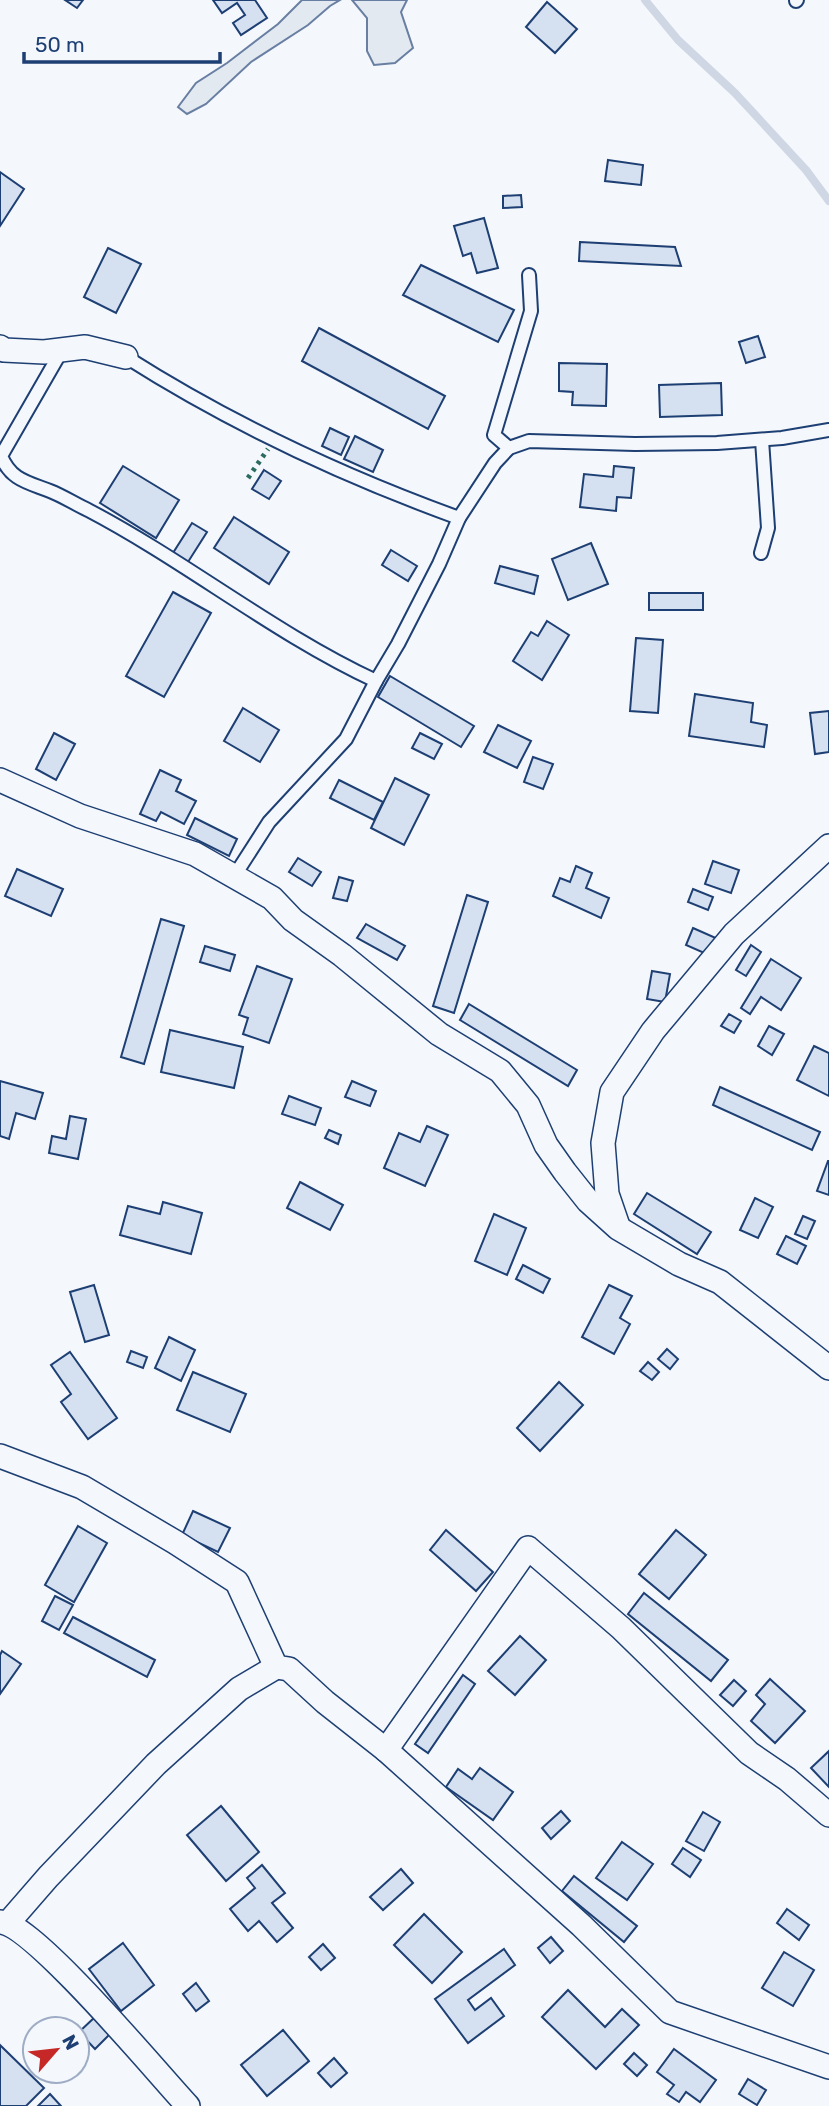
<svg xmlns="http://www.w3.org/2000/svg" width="829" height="2106" viewBox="0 0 829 2106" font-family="Rubik,sans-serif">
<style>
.green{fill:#e3e9f0;stroke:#687fa3;stroke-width:2}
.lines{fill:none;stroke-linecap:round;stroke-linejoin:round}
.stream{stroke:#cfd7e4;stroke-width:8}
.building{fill:#d5e0f0;stroke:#1d3f73;stroke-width:2}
.lane-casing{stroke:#1d3f73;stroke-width:16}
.street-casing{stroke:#1d3f73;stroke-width:26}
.lane{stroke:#f4f7fb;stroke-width:12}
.street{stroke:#f4f7fb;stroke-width:23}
.hedge{stroke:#2c6c60;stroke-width:5;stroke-dasharray:3.5 5;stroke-linecap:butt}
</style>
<rect width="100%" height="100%" fill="#f4f7fb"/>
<g class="green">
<polygon points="302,0 340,0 330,6 308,25 251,62 206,104 187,114 178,107 196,83 227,63 278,24"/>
<polygon points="352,0 407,0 401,12 413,48 395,63 374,65 367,51 367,18"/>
</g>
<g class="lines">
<polyline class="stream" points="645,0 678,40 735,93 806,170 829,201"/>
</g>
<g class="building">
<polygon points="65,0 83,0 77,8"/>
<polygon points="213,0 255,0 267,18 241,35 233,23 245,15 237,3 222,13"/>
<polygon points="547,2 577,29 555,53 526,27"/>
<polygon points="608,160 643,165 641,185 605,181"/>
<polygon points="0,172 24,189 0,226"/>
<polygon points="521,195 522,207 503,208 503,196"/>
<polygon points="484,218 498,268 477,273 471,253 463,256 454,226"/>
<polygon points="580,242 675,247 681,266 579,261"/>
<polygon points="108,248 141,264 116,313 84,297"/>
<polygon points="421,265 514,310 498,342 403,295"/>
<polygon points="319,328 445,396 428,429 302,361"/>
<polygon points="758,336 765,357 746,363 739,342"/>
<polygon points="559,363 607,364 606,406 572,405 573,392 559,391"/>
<polygon points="721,383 722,415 660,417 659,385"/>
<polygon points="330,428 349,437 341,455 322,446"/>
<polygon points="355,436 383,450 373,472 344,459"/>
<polygon points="123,466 179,500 156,538 100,503"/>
<polygon points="614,466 634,468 631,498 617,497 616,511 580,507 584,474 613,477"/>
<polygon points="264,470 281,481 269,499 252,489"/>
<polygon points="234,517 289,552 269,584 214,548"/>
<polygon points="192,523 207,532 188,562 173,553"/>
<polygon points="591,543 608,584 568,600 552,559"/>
<polygon points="391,550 417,566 408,581 382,565"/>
<polygon points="500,566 538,576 534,594 495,583"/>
<polygon points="173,592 211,613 164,697 126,676"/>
<rect x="649" y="593" width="54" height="17"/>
<polygon points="547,621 569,635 542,680 513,661 531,632 538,636"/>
<polygon points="636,638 663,640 658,713 630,711"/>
<polygon points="390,676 474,726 461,747 378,697"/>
<polygon points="695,694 753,703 751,722 767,725 764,747 689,736"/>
<polygon points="243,708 279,730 260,762 224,741"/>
<polygon points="829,711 829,752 815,754 810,713"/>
<polygon points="498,725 531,741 517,768 484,752"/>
<polygon points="54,733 75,744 56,780 36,769"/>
<polygon points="420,733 442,744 434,759 412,748"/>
<polygon points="533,757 553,764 543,789 524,782"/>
<polygon points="160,770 181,780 176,791 196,801 184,824 161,812 156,821 140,814"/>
<polygon points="395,778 429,795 404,845 371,828"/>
<polygon points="339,780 383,802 374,820 330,798"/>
<polygon points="195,818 237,839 229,856 187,835"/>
<polygon points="298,858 321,872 312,886 289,872"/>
<polygon points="713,861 739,870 731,893 705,884"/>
<polygon points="576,866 592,873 586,888 609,898 601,918 553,896 560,878 570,882"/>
<polygon points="17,869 63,889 51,916 5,896"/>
<polygon points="339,877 353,881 347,901 333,898"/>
<polygon points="693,889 713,897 708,910 688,902"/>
<polygon points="467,895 488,902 454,1013 433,1006"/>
<polygon points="161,919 184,926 144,1064 121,1057"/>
<polygon points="366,924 405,946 397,960 357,938"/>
<polygon points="693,928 718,939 711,956 686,945"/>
<polygon points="751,945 761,952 746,976 736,970"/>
<polygon points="205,946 235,955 230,971 200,962"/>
<polygon points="771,959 801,978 781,1010 761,997 750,1014 741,1008"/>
<polygon points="257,966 292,979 269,1043 243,1034 248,1018 239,1015"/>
<polygon points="652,971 670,974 665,1002 647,999"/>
<polygon points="469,1004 577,1070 568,1086 460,1020"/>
<polygon points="729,1014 741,1021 734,1033 721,1026"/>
<polygon points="769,1026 784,1034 772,1055 758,1046"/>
<polygon points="170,1030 243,1047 234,1088 161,1072"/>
<polygon points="814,1046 829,1053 829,1096 797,1080"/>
<polygon points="0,1081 43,1093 35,1119 16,1113 9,1139 0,1136"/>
<polygon points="352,1081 376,1091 370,1106 345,1097"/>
<polygon points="720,1087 820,1132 812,1150 713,1105"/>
<polygon points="289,1096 321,1108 315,1125 282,1114"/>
<polygon points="70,1116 86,1119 78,1159 49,1153 52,1136 66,1139"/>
<polygon points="427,1126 448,1135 425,1186 384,1168 399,1133 420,1142"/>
<polygon points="329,1130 341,1135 338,1144 325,1138"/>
<polygon points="828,1161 829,1161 829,1195 817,1191"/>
<polygon points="300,1182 343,1205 330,1230 287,1208"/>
<polygon points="647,1193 711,1232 697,1254 634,1214"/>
<polygon points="755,1198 773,1207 758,1238 740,1230"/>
<polygon points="163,1202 202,1213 191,1254 120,1235 128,1206 160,1214"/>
<polygon points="494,1214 526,1228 507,1275 475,1261"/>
<polygon points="803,1216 815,1221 807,1239 795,1234"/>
<polygon points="786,1236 806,1246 797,1264 777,1254"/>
<polygon points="523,1265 550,1279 543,1293 516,1279"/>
<polygon points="94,1285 109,1335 85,1342 70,1292"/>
<polygon points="609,1285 632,1296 620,1318 630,1324 614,1354 582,1337"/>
<polygon points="169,1337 195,1350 181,1381 155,1368"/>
<polygon points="667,1349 678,1359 670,1369 658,1359"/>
<polygon points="131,1351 147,1357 143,1368 127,1362"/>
<polygon points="70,1352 117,1418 88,1439 61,1402 71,1394 51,1365"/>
<polygon points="648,1362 659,1372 652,1380 640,1371"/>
<polygon points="193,1372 246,1394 230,1432 177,1410"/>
<polygon points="559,1382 583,1405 540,1451 517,1428"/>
<polygon points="193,1511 230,1528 218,1552 182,1535"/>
<polygon points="78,1526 107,1543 74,1602 45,1585"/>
<polygon points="446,1530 493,1572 476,1591 430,1550"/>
<polygon points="676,1530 706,1555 669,1599 639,1574"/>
<polygon points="644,1593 728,1660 711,1681 628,1614"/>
<polygon points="55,1596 73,1605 59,1630 42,1621"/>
<polygon points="73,1617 155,1660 147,1677 64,1633"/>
<polygon points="520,1636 546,1660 515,1695 488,1671"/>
<polygon points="2,1651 21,1664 0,1694 0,1655"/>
<polygon points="463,1675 475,1684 428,1753 415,1744"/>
<polygon points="770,1679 805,1711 775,1743 751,1721 765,1704 756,1695"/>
<polygon points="734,1680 746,1691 733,1706 720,1695"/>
<polygon points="829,1751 829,1787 811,1768"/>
<polygon points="480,1768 513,1792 493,1820 446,1787 458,1769 472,1779"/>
<polygon points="221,1806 259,1852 226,1881 187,1835"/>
<polygon points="561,1811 570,1821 551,1839 542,1828"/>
<polygon points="703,1812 720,1822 704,1851 686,1841"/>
<polygon points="622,1842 653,1864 627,1900 596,1878"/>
<polygon points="683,1848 701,1860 690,1877 672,1864"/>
<polygon points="262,1865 285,1893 272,1903 293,1928 277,1942 259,1921 248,1931 230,1909 255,1888 247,1878"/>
<polygon points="401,1869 413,1883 383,1910 370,1897"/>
<polygon points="574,1876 637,1926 624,1942 562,1891"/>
<polygon points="787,1909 809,1925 799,1940 777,1923"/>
<polygon points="424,1914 462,1952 432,1983 394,1945"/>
<polygon points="551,1937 563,1951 550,1963 538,1948"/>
<polygon points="123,1943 154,1985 121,2011 89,1969"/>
<polygon points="323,1944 335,1958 321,1970 309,1957"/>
<polygon points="504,1949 515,1965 468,2000 475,2010 491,1998 504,2016 468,2043 435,1999"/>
<polygon points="784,1952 814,1970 793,2006 762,1988"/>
<polygon points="196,1983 209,2001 196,2011 183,1994"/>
<polygon points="568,1990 605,2027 622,2009 639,2025 596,2069 542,2017"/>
<polygon points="95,2017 111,2033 95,2049 79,2032"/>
<polygon points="283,2030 309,2061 267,2096 241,2065"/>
<polygon points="0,2045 44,2088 26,2106 0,2106"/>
<polygon points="674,2049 716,2080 700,2102 686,2092 679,2102 667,2094 674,2085 657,2072"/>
<polygon points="634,2053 647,2065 637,2076 624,2064"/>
<polygon points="334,2058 347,2073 331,2087 318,2073"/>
<polygon points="748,2079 766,2090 757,2105 739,2094"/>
<polygon points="50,2094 61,2106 38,2106"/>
</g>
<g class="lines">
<defs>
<g id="lane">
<polyline points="796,1 797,0"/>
<path d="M 62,350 L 1,456 C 11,480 27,482 50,491 C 63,496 75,504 88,510 C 187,562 275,634 376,681"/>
<path d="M 126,357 C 230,423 343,476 459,518"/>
<polyline points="509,448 494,435 531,311 529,275"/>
<polyline points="761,553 768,528 762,440"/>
<polyline points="235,875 269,822 346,739 376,681 398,644 439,564 459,518 495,463 509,448 529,441 635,444 717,443 782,438 829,430"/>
</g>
<g id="street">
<polyline points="0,347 4,350 44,352 85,347 126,357"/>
<polyline points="0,780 80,816 195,854 272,898 293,920 342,955 439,1034 500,1071 528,1105 546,1145 565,1172 588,1201 618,1228 679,1264 720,1282 829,1368"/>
<polyline points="618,1226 607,1194 603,1143 612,1092 653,1031 734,934 829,846"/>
<polyline points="0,1456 82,1487 175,1542 237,1582 276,1667 289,1669 325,1702 386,1750 581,1925 670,2012 829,2067"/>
<polyline points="386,1750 528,1548 621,1628 749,1753 787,1779 829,1815"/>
<path d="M 0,1922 C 34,1924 158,2074 188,2106"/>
<polyline points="8,1923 48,1877 156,1764 239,1689 276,1667"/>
</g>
</defs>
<use href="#lane" class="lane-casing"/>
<use href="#street" class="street-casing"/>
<use href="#lane" class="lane"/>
<use href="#street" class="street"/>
<polyline class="hedge" points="248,478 268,449"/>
</g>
<g transform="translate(56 2050) rotate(62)"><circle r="33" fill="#f4f7fb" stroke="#9eadc5" stroke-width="2"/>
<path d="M0-5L12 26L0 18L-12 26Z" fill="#c62828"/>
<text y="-10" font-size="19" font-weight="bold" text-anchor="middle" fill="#1d3f73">N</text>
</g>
<path d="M24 52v10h196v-10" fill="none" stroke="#1d3f73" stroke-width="3.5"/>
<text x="35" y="52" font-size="21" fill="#1d3f73" stroke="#f4f7fb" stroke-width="5" paint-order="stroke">50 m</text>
</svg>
